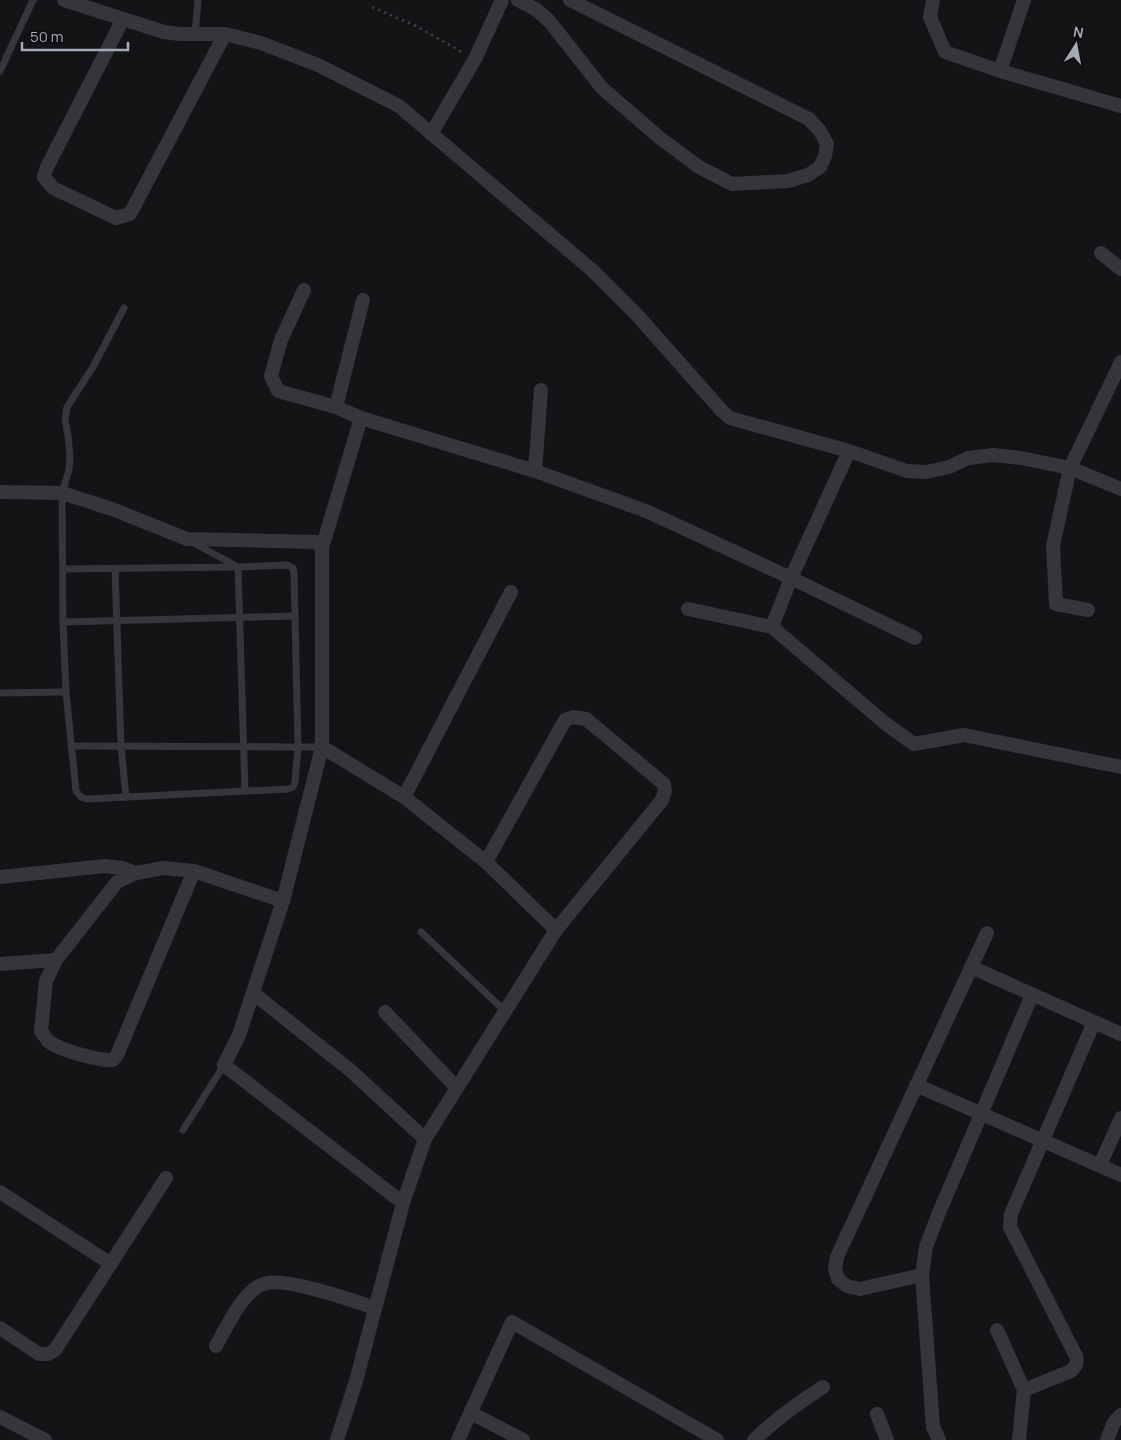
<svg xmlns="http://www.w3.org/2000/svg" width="1121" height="1440" viewBox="0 0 1121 1440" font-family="Manrope,sans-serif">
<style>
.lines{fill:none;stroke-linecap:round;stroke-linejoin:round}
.path{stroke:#3b3d42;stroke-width:2.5;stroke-dasharray:2.5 4;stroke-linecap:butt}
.service{stroke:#35363b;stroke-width:7}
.minor{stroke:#35363b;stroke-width:14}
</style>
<rect width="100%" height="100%" fill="#141416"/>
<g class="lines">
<polyline class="path" points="372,7 416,26 462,52"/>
<g class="service">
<polyline points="195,34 198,0"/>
<polyline points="0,71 33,0"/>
<polyline points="124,308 93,367 67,407 65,420 68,435 70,458 69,470 62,493 63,622 66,692 76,791 81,797 87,799 288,789 293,787 295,782 298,747 322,747"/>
<polyline points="192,542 238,567 245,791"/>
<polyline points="63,569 238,567 287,565 293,568 294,573 298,747 71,746"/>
<polyline points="115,569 121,746 126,797"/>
<polyline points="63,622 295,616"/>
<polyline points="0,693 66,692"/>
<polyline points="421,932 505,1011"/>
<polyline points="183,1130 224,1065"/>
</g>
<g class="minor">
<polyline points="64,0 164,32 180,34 225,34 261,43 318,65 399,106 593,271 638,316 722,411 730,418 849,451 907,471 926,472 949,467 968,458 993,455 1021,458 1070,468 1121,489"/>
<polyline points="518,0 537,10 550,22 602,88 660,138 699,167 732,184 788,181 808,175 820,167 825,156 827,144 820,131 809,119 570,0"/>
<polyline points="933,0 930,17 945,52 1000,71 1121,106"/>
<polyline points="123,19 47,167 44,177 53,188 116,218 130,214 225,34"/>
<polyline points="1000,71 1024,0"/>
<polyline points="431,134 475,59 502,0"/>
<polyline points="1101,253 1121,269"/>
<polyline points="304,290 281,340 271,376 278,391 336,407 361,418 535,471 646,511 791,578 915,638"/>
<polyline points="336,407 363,300"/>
<polyline points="535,471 541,390"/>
<polyline points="0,492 62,493 112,509 187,539 316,542 322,548 322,747 283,901 239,1035 224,1065 403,1203"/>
<polyline points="322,548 361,418"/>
<polyline points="688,609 772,627 886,724 914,744 964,735 1121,767"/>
<polyline points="1088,610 1056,604 1053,546 1070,468 1121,362"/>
<polyline points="772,627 791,578 849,451"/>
<polyline points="322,747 404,797 486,862 556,930 425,1139 403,1203 356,1381 337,1440"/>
<polyline points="404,797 511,592"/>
<polyline points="486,862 565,720 573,717 586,719 664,784 665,791 662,800 556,930"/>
<path d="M 194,871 L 117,1055 L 113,1060 C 99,1061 59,1050 48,1041 C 46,1038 43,1034 41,1031 L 46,981 L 56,960 L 117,882 L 136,873 L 163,868 L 194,871 L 283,901"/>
<polyline points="0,877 105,866 122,868 136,873"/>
<polyline points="0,964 56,960"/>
<polyline points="971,967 1121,1034"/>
<polyline points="253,993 350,1070 425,1139"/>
<polyline points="385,1012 457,1088"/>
<polyline points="916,1085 1121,1175"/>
<polyline points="1100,1165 1121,1118"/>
<polyline points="0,1192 111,1264"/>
<polyline points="922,1275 860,1289 847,1286 838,1279 835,1269 837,1257 987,933"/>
<polyline points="0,1328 39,1354 48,1354 55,1350 166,1178"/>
<polyline points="997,1330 1024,1390 1019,1440"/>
<path d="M 216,1346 C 225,1330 237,1304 251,1292 C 254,1289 260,1285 264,1284 C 283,1276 354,1301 375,1308"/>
<path d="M 1024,1390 L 1071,1371 C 1076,1366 1078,1363 1076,1356 L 1010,1227 L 1011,1214 L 1094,1022"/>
<polyline points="471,1413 523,1440"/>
<polyline points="877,1414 887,1440"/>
<polyline points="0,1417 45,1440"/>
<polyline points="458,1440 512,1322 717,1440"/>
<path d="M 754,1440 C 776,1419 798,1403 823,1387"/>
<polyline points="939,1440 933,1427 922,1275 926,1247 938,1215 1032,995"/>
<polyline points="1107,1440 1114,1422 1121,1415"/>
</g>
</g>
<g transform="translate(1076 45) rotate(11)" stroke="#0f0f11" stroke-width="4" paint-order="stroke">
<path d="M0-4L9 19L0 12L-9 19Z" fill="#a5aab7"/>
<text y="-8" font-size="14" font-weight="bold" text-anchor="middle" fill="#a5aab7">N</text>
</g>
<path d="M22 42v8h106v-8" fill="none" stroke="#a5aab7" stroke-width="2.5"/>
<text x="30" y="42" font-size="15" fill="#a5aab7" stroke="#0f0f11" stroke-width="4" paint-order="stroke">50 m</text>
</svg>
